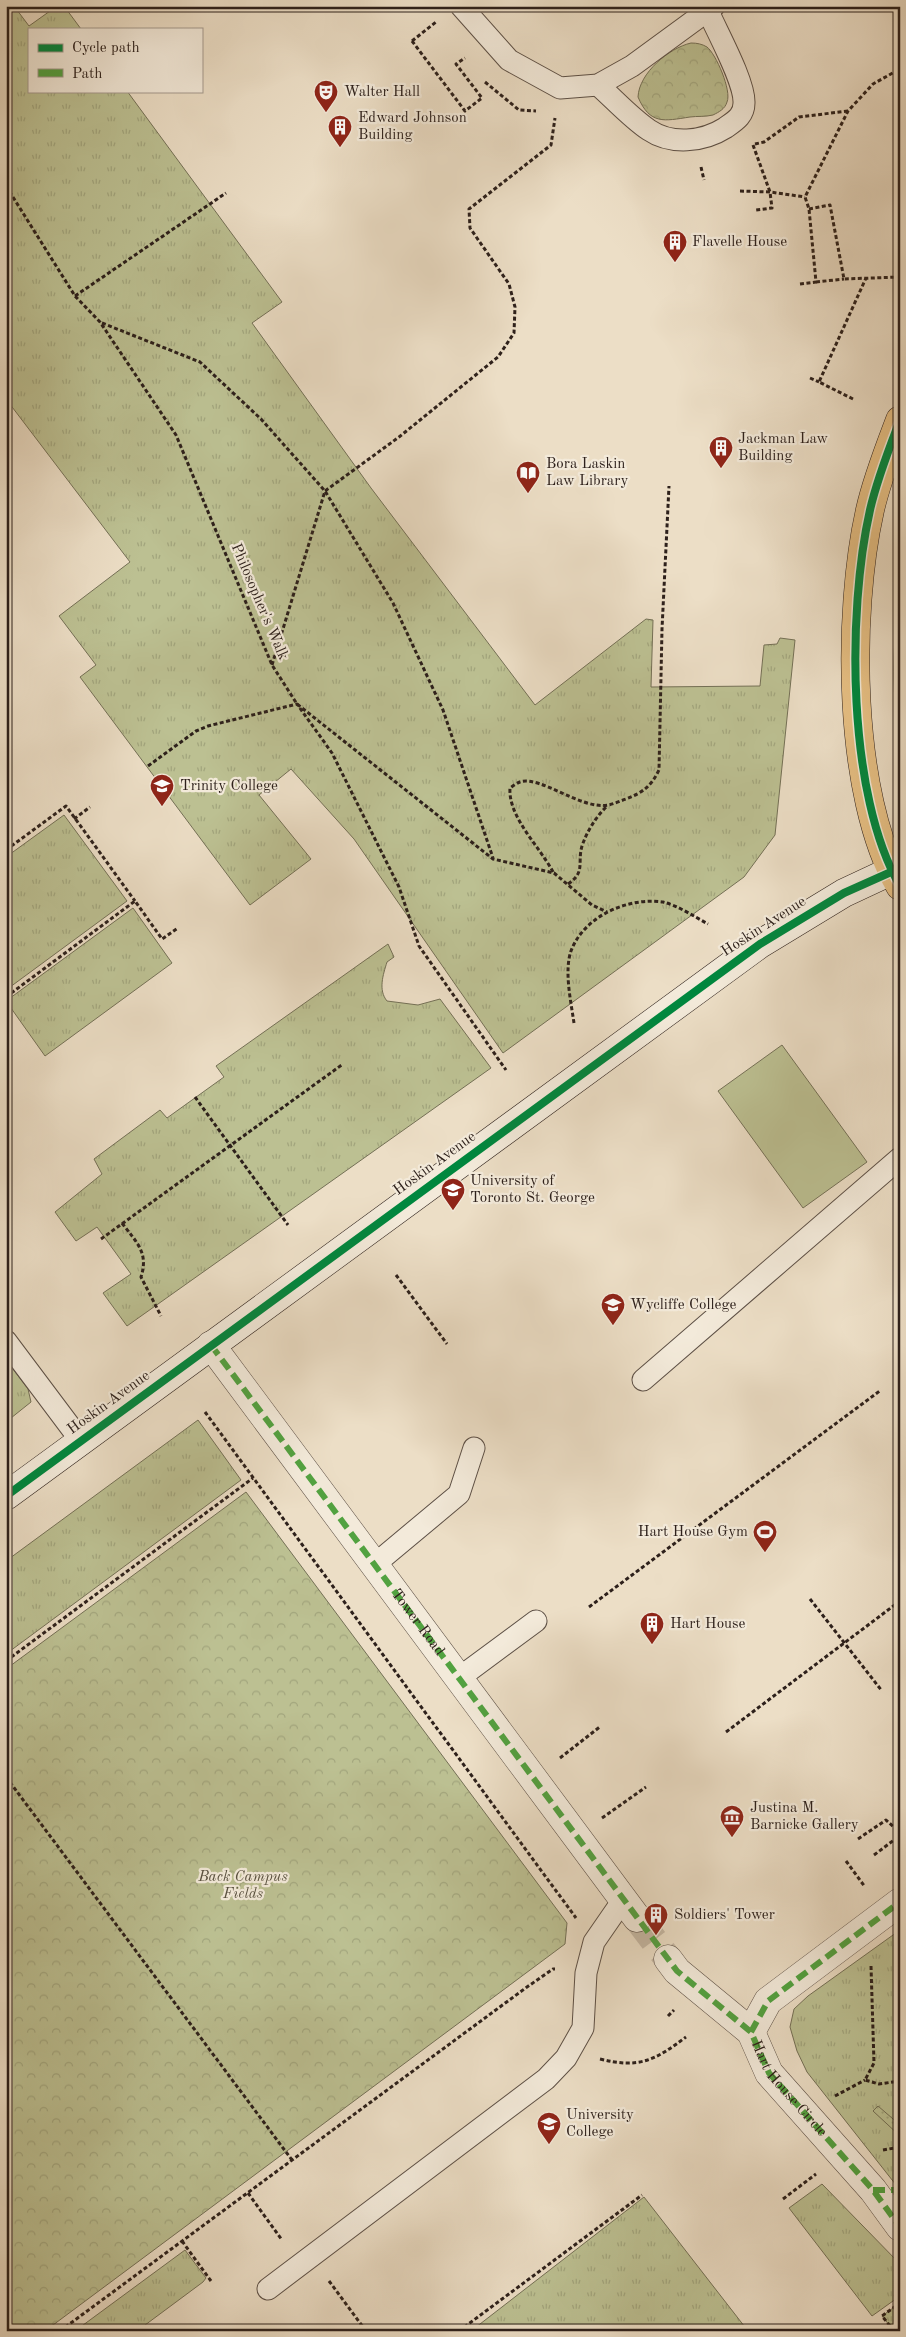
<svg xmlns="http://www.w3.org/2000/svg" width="906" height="2337" viewBox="0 0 906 2337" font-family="'Old Standard TT',serif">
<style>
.grass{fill:url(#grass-tufts);stroke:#747056}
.forest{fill:url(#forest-crowns);stroke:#747056}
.garden{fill:url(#garden-dots);stroke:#747056}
.pitch{fill:#bcc092;stroke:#747056}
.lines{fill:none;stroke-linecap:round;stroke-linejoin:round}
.street-tunnel{stroke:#c6b8a4;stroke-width:28;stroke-dasharray:28 14;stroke-linecap:butt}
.lane-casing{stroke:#5d5046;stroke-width:23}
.street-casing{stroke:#5d5046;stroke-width:29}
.secondary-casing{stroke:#2d201b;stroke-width:29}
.primary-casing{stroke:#2d201b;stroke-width:29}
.path{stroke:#2d201b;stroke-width:3;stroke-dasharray:4 2.5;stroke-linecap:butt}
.lane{stroke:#f3eada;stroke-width:21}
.street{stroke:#f3eada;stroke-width:28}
.secondary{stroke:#f3eada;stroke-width:28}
.primary{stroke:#e6bf83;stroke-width:28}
.quiet{stroke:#52a240;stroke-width:6;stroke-dasharray:12 6;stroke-linecap:butt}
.cycleway-casing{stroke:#f3eada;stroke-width:11}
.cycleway{stroke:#00873e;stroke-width:8}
.labels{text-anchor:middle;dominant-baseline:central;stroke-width:4.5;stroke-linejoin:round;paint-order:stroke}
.poi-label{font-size:15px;fill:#2d201b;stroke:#f3eada;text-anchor:start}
.street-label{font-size:15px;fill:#2d201b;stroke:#f3eada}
.park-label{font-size:15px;font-style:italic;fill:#58503f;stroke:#f3eada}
</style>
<defs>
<pattern id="grass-tufts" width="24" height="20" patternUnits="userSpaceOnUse" patternTransform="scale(1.25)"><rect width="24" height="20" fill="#bcc092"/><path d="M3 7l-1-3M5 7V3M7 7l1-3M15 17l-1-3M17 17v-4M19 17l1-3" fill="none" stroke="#a2a57d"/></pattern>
<pattern id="forest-crowns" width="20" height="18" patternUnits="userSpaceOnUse" patternTransform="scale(1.25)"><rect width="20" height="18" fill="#bcc092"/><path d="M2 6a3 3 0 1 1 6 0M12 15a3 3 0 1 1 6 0" fill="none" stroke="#a2a57d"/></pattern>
<pattern id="garden-dots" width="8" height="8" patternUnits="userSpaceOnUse" patternTransform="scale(1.25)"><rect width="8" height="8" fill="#bcc092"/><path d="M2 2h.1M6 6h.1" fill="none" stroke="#a2a57d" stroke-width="1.8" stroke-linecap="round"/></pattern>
</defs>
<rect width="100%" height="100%" fill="#ecdec6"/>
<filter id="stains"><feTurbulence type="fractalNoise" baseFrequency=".004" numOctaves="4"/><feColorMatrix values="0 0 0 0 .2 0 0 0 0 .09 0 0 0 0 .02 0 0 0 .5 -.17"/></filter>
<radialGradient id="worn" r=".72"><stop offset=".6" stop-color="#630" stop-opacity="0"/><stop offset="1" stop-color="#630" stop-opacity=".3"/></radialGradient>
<g class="grass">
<polygon points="6,6 14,6 29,26 57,6 64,6 81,29 29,29 29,91 127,91 282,302 252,323 371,488 535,705 646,619 653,620 651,687 760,686 764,645 777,644 780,638 795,640 775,835 744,877 503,1053 354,839 291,769 259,795 311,859 250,905 80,677 96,665 59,616 130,562 6,399"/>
<polygon points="64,815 127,901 6,990 6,857"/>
<polygon points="133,908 172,963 45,1056 6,1001"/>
<path d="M 388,944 L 394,957 L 387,962 C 383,975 378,990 387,1001 L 418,1005 L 440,999 L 491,1068 L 127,1326 L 103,1293 L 131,1274 L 97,1227 L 76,1241 L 55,1212 L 102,1174 L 94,1159 L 160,1110 L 167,1118 L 224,1077 L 216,1066 Z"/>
<polygon points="6,1360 28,1389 31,1402 6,1422"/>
<polygon points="198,1420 241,1480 6,1654 6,1561"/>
<polygon points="900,1930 900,2190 807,2072 797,2051 790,2027 794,2009 808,1996"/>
<polygon points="822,2184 900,2264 900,2296 872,2316 789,2208"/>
<polygon points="644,2197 748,2331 471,2331"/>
<polygon points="185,2250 206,2278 203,2282 137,2331 75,2331"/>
<polygon points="900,2303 900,2326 890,2326 882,2316"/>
</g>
<g class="forest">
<path d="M 691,43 C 697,43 702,44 707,47 C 716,54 732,91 727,102 C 725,109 719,112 713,115 C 705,117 697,116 690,117 C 664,121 650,125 638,97 C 639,73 669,48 691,43 Z"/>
<path d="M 900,586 L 900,738 C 890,688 894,636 900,586 Z"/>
<polygon points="246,1492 567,1923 565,1944 45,2331 6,2331 6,1669"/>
</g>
<polygon class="garden" points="878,2106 900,2125 900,2136 873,2111"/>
<polygon class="pitch" points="782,1045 867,1162 803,1208 718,1091"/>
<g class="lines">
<polyline class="street-tunnel" points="637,1918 668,1959"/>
<defs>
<g id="lane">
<polyline points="461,6 509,60 560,88 598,85 632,66 714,6"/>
<path d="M 598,85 C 614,99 631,118 649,130 C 671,145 703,142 725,128 C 735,121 744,116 744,103 C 745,82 717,32 708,11"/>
<polyline points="6,1341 81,1441"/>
<polyline points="643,1380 900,1158"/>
<polyline points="374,1565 459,1494 474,1448"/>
<polyline points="459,1678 536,1621"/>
<polyline points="268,2289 546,2079 566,2058 583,2028 586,1973 594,1942 623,1900"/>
</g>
<g id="street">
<polyline points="211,1345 637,1918"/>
<polyline points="668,1959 677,1971 751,2032 769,2073 873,2190 900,2227"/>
<polyline points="751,2032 768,2001 900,1902"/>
</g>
<polyline id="secondary" points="6,1496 760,944 844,893 891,871"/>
<path id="primary" d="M 900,420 C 889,449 877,479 870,510 C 847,612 847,795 900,886"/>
</defs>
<use href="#lane" class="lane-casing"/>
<use href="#street" class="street-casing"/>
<use href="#secondary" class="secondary-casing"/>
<use href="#primary" class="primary-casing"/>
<g class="path">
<polyline points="412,41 465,111 482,98 456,64 465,58"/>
<polyline points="412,41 436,22"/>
<polyline points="485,82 519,110 536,111"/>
<polyline points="755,144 764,142 799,117 848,111"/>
<polyline points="753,145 770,192 772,208 756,210"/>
<polyline points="701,167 704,180"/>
<polyline points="6,186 75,296 100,322 176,435 272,665 297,704 493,859 554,873 592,905 607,912"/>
<polyline points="740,191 770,192 805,197"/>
<polyline points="809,209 830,205 844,279 900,277"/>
<polyline points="816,282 844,279"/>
<polyline points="800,284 816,282 809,209 805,197 848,111 873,84 898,70"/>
<polyline points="75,296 226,193"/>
<polyline points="102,323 200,362 261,419 325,491 393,603 443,710 493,858"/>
<polyline points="810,378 819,382"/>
<polyline points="853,399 819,382 866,278"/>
<polyline points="272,665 325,491 399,437 498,357 514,333 515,307 509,284 470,228 469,209 551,145 555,118"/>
<polyline points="148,766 196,731 208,726 297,704 332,753 399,887 419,946 506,1070"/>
<polyline points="74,819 90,807"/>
<polyline points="6,850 66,806 135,901"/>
<path d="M 553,872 C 540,847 508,817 510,788 C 513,786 517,783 520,782 C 540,775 581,810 608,805 C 614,804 620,801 626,799 C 644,792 651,786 659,770 L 662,629 L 669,486"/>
<path d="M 568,884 C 586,872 577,863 582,846 C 587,831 596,817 607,806"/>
<polyline points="6,997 135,901 162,939 178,928"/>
<path d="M 574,1023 C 571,1002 564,971 571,951 C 584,916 628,897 663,902 C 677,905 695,917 708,924"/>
<polyline points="195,1097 288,1225"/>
<path d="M 122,1223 C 136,1242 149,1252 141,1277 L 161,1316"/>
<polyline points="101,1239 343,1064"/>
<polyline points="396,1275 447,1344"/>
<polyline points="205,1412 576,1918"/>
<polyline points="810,1599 882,1691"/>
<polyline points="589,1607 881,1390"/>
<polyline points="6,1661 253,1478"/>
<polyline points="726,1732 900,1601"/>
<polyline points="560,1758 601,1726"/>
<polyline points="6,1777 292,2160"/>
<polyline points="602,1818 646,1787"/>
<polyline points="858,1839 886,1820 897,1830"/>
<polyline points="874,1855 898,1837"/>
<polyline points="846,1861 865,1887"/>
<polyline points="871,1966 874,2063 865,2080 879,2084 900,2081"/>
<polyline points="668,2016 674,2010"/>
<path d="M 600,2059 C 640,2069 655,2060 686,2037"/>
<polyline points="835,2096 865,2080"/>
<polyline points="883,2150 900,2147"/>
<polyline points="248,2193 282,2240"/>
<polyline points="783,2199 816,2174"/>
<polyline points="182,2241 211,2281"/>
<polyline points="329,2281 366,2331"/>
<polyline points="890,2326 882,2316 900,2303"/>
<polyline points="60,2331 527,1987 553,1969 555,1969"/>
<polyline points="459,2331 642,2195"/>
</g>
<use href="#lane" class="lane"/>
<use href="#street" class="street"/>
<use href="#secondary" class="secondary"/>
<use href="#primary" class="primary"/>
<g class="quiet">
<path id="s1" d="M 211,1345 L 677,1971 L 751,2032 L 769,2073 L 873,2190 L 900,2227"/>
<polyline points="751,2032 768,2001 900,1902"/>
<polyline points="873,2190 900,2190"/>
</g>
<defs>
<g id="cycleway">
<path d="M 900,420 C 889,449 877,479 870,510 C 847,612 847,795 900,886"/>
<polyline points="6,1496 760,944 844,893 900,868"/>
</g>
</defs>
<use href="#cycleway" class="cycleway-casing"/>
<use href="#cycleway" class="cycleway"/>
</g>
<defs>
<symbol id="theatre-pin" viewBox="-11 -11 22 30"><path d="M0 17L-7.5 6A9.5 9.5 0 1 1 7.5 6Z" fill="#8f2418" stroke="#f3eada"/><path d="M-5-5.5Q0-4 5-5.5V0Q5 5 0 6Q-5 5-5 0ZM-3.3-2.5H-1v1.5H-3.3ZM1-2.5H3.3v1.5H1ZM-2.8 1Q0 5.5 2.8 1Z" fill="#fff"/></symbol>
<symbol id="building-pin" viewBox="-11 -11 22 30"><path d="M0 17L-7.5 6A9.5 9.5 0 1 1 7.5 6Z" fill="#8f2418" stroke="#f3eada"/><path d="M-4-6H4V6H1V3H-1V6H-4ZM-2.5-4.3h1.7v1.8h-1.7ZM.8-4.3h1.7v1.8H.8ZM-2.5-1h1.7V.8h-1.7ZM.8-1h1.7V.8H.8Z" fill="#fff"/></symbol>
<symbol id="library-pin" viewBox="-11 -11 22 30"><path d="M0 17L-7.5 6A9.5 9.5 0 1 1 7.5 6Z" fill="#8f2418" stroke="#f3eada"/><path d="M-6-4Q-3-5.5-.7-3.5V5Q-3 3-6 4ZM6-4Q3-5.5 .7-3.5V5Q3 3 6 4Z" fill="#fff"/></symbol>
<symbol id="university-pin" viewBox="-11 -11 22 30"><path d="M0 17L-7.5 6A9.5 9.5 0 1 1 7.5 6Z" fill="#8f2418" stroke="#f3eada"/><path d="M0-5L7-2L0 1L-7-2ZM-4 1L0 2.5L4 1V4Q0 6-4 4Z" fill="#fff"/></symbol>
<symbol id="stadium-pin" viewBox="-11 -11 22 30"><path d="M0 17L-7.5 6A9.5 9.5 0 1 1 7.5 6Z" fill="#8f2418" stroke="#f3eada"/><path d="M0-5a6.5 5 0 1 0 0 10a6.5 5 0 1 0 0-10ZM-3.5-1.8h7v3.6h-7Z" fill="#fff"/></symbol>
<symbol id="museum-pin" viewBox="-11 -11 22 30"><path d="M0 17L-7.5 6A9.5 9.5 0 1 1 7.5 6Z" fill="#8f2418" stroke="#f3eada"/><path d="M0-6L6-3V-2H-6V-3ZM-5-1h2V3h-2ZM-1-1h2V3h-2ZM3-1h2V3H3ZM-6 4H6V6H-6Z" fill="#fff"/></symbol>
</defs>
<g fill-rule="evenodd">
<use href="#theatre-pin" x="312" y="78" width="28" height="38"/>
<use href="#building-pin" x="326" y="113" width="28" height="38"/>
<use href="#building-pin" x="661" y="228" width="28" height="38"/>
<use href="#building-pin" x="707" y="434" width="28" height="38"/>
<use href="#library-pin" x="514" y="459" width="28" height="38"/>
<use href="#university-pin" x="148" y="772" width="28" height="38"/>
<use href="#university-pin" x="439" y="1176" width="28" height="38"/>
<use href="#university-pin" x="599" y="1291" width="28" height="38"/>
<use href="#stadium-pin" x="751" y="1518" width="28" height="38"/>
<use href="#building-pin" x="638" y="1610" width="28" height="38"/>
<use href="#museum-pin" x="718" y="1803" width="28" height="38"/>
<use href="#building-pin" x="642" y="1901" width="28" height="38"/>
<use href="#university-pin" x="535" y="2110" width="28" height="38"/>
</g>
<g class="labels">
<g class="poi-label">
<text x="344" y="92">Walter Hall</text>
<text x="358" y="118">Edward Johnson<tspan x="358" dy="17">Building</tspan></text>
<text x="692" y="242">Flavelle House</text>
<text x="738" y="439">Jackman Law<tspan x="738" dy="17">Building</tspan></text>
<text x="546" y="464">Bora Laskin<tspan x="546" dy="17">Law Library</tspan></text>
<text x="180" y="786">Trinity College</text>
<text x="470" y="1181">University of<tspan x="470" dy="17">Toronto St. George</tspan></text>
<text x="630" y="1305">Wycliffe College</text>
<text x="748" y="1532" text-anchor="end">Hart House Gym</text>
<text x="670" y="1624">Hart House</text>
<text x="750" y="1808">Justina M.<tspan x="750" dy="17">Barnicke Gallery</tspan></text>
<text x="674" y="1915">Soldiers' Tower</text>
<text x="566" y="2115">University<tspan x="566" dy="17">College</tspan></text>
</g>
<g class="street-label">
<text transform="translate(259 602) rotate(67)">Philosopher's Walk</text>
<text transform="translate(764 927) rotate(-33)">Hoskin Avenue</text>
<text transform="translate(435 1164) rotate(-36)">Hoskin Avenue</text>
<text transform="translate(109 1403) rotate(-36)">Hoskin Avenue</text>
<text stroke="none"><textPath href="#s1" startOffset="346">Tower Road</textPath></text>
<text stroke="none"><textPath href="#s1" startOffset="945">Hart House Circle</textPath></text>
</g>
<g class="park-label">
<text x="243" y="1877">Back Campus<tspan x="243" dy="17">Fields</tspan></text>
</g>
</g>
<rect width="906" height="2337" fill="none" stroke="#ecdec6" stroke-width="25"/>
<rect x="8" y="8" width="891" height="2322" fill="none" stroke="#2d201b" stroke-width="2.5"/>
<rect x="12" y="12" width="881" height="2312" fill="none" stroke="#2d201b"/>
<rect x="28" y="28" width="175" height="65" fill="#f3eada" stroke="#a4998e"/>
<rect x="38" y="44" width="25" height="8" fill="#00873e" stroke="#a4998e"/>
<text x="72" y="52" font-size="15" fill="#2d201b">Cycle path</text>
<rect x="38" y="69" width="25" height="8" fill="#52a240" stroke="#a4998e"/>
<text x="72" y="78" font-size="15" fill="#2d201b">Path</text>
<rect width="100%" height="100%" filter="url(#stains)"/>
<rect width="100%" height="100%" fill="url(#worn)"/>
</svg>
